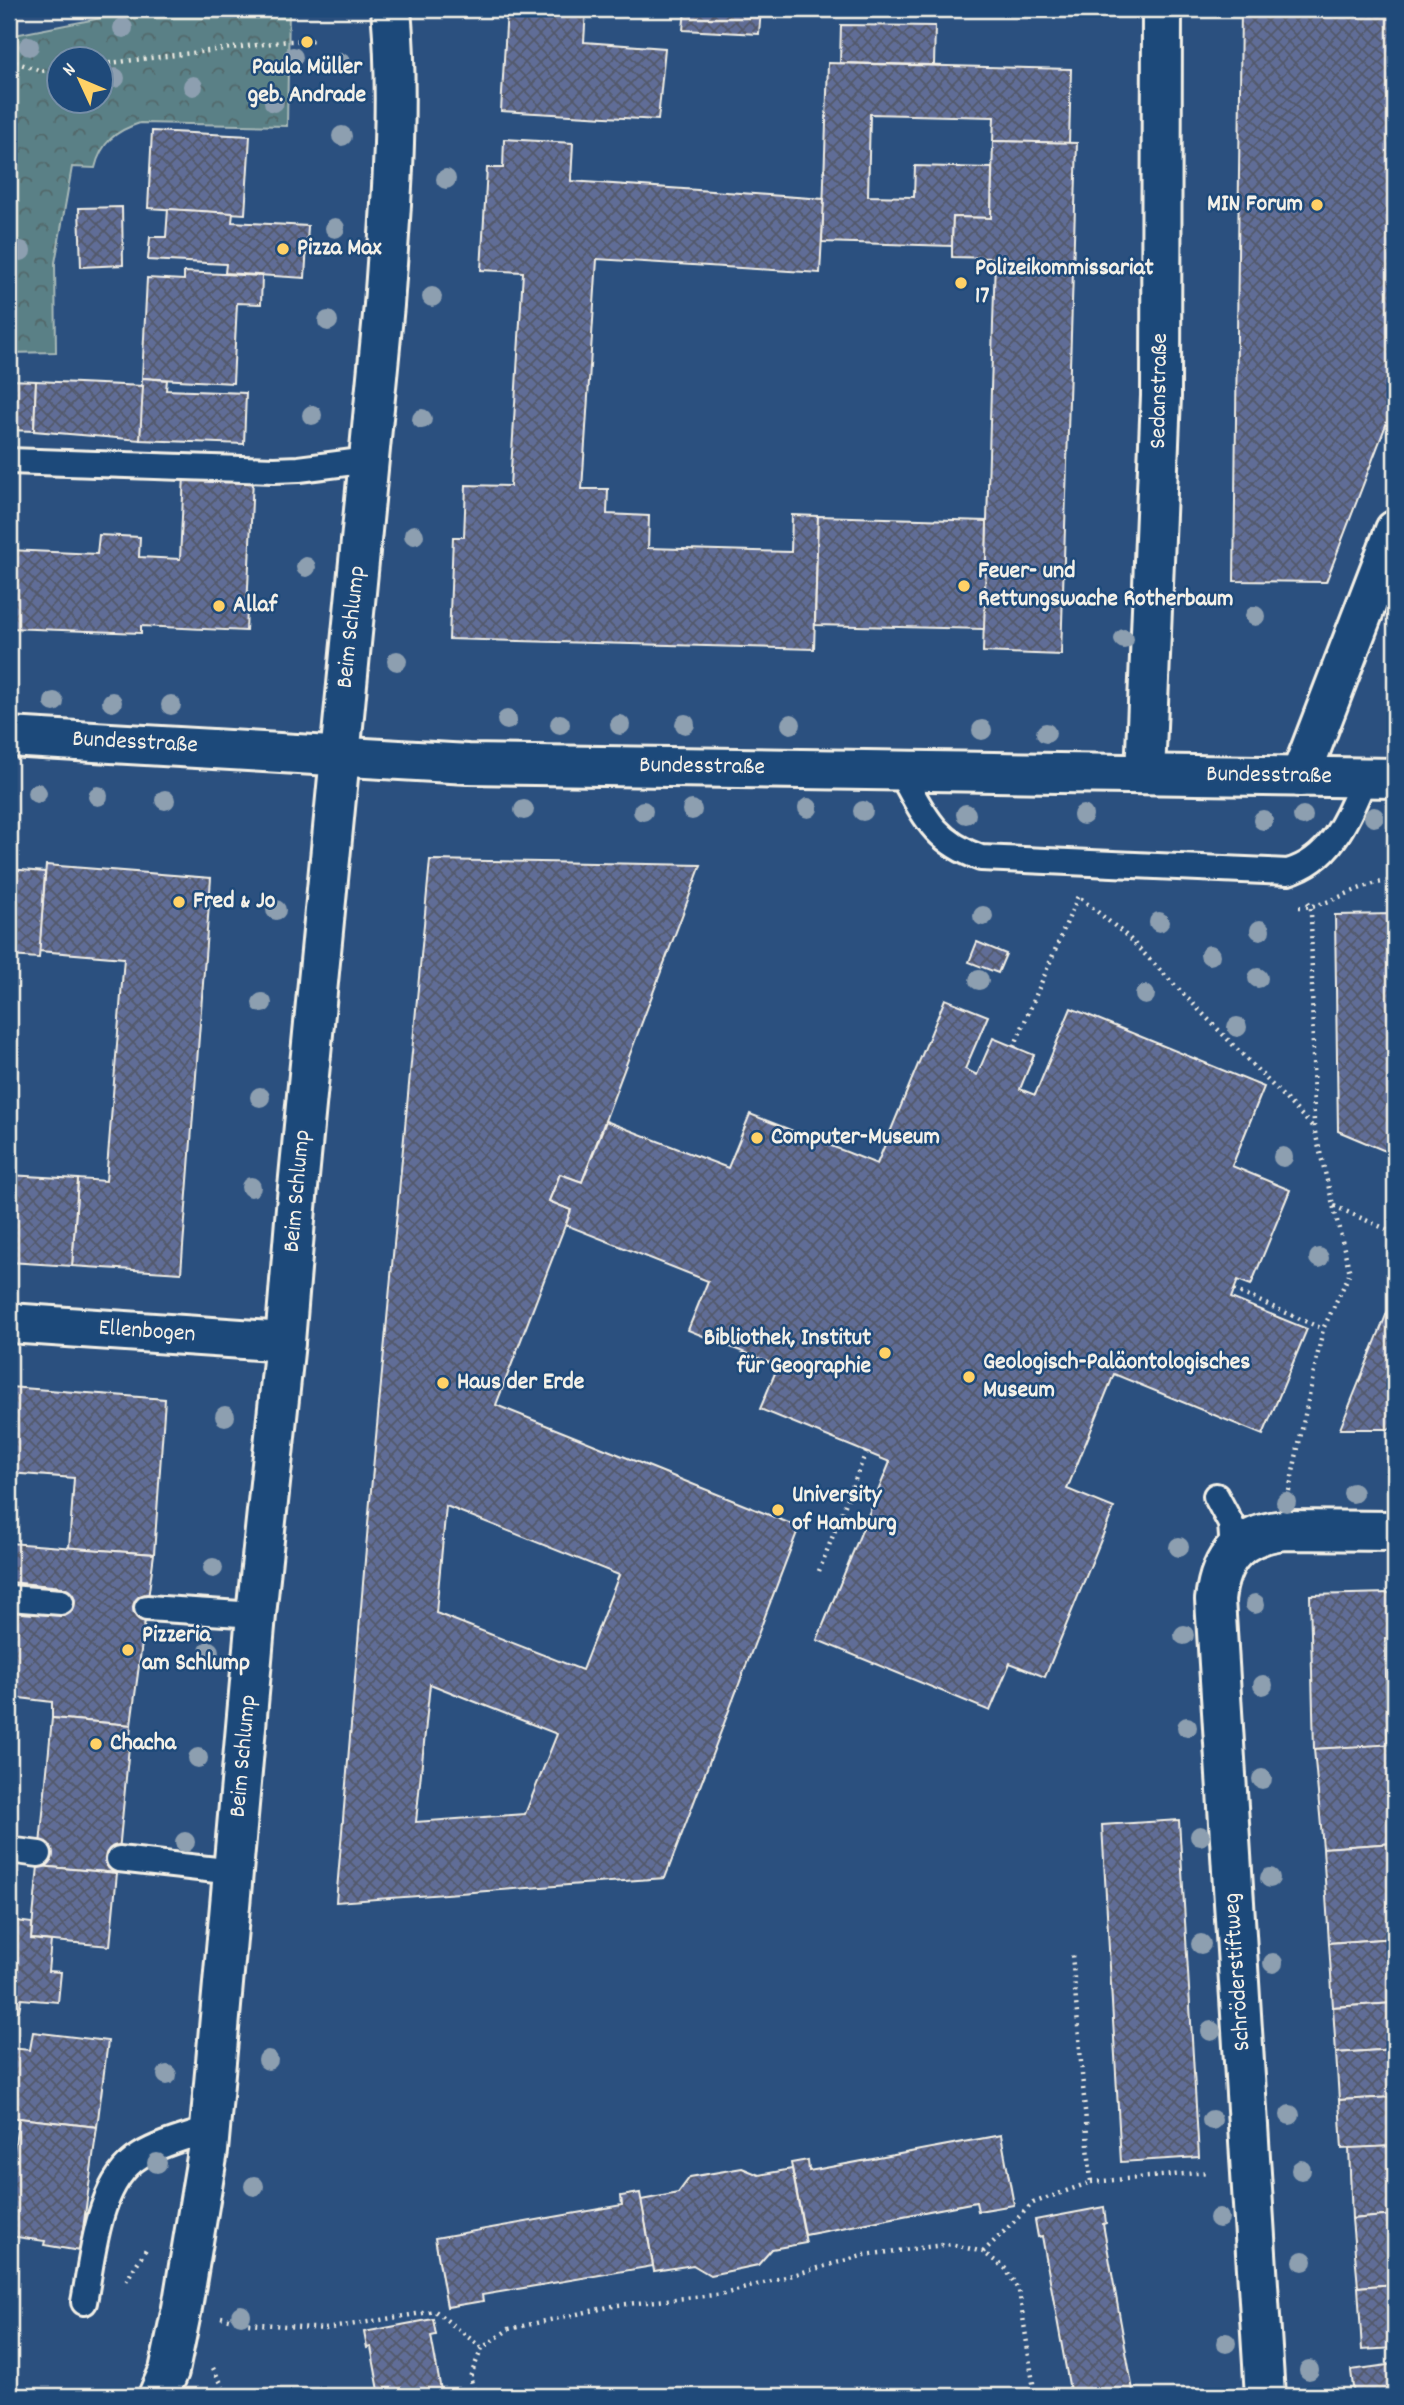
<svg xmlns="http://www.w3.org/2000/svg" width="1404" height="2405" viewBox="0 0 1404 2405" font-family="Dekko,sans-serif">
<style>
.park{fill:url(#park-crowns);stroke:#a7b8b7;stroke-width:2;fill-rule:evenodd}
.building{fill:url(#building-cross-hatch);stroke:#f4f1e8;stroke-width:2;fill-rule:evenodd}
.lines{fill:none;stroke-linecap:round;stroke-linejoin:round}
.lane-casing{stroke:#f4f1e8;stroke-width:30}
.street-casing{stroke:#f4f1e8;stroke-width:44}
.secondary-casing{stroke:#f4f1e8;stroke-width:44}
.path{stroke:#f4f1e8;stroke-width:4.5;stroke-dasharray:2 5;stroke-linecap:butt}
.lane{stroke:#1f4a7a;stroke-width:24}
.street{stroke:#1f4a7a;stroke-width:38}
.secondary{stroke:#1f4a7a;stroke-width:38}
.tree{fill:#8d9fb0}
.poi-dot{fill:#ffd166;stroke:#1f4a7a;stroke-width:2.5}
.labels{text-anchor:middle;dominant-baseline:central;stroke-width:5;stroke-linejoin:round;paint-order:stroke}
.poi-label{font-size:24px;font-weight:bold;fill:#f4f1e8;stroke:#1f4a7a;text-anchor:start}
.street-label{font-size:24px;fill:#f4f1e8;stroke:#1f4a7a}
</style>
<defs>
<pattern id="park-crowns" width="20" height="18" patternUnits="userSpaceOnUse" patternTransform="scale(1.75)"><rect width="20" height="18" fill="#5a8086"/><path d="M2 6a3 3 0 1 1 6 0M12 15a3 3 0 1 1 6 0" fill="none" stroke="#526769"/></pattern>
<pattern id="building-cross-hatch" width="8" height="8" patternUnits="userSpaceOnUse" patternTransform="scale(1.75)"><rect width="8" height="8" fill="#606d97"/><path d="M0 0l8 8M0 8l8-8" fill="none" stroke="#53596a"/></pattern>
</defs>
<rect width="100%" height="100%" fill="#2b507f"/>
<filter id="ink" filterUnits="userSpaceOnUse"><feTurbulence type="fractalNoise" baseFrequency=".0143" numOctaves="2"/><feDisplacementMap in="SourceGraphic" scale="14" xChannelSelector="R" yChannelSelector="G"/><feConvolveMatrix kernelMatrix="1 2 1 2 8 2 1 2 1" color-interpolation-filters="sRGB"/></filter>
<g filter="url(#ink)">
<path class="park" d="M 147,9 L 289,9 L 287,126 L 140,123 C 115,131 101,143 95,168 L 72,167 L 55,263 L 56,352 L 9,353 L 9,36 ZM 60,60 L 102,60 L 102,102 L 60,102 Z"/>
<g class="building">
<polygon points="507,9 586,9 584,42 665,48 658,120 501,111"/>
<polygon points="685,9 761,9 759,34 683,30"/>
<polygon points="1061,9 1081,9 1073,17"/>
<polygon points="1241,9 1395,9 1395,401 1326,582 1234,581"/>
<polygon points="841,25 935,26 934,65 840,63"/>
<polygon points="828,63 1071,69 1069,143 993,141 994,117 870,114 868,196 914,197 915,166 992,168 991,218 953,217 952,246 822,242"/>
<polygon points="152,131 250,136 245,214 148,208"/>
<polygon points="504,139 573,143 571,181 824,199 820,273 597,259 582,489 608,489 607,514 649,516 648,548 791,552 792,515 818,516 814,649 449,639 453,537 464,537 466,485 510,486 523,272 481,270 487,168 503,168"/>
<polygon points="993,141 1077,143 1061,655 983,652 995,258 952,257 952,246 953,217 991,218"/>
<polygon points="122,207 123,265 81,267 79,208"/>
<polygon points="168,209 233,213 232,222 308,226 305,278 225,273 226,264 148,260 150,237 166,237"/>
<polygon points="184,272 262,276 261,304 237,303 233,383 142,378 147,278 184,280"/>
<polygon points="142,378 167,380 166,390 246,393 244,444 140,440"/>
<polygon points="9,380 36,381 34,431 9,430"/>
<polygon points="36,381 143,386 140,440 34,431"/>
<polygon points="184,475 253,478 246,631 141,626 141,633 9,628 9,550 97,554 99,535 140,537 139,557 180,559"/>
<polygon points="818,516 987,521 984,629 815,625"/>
<path d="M 430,860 L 701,865 L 582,1182 L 560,1174 L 549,1201 L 571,1210 L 496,1405 L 799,1527 L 665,1878 L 336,1902 L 370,1501 ZM 446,1506 L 619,1575 L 582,1670 L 436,1613 ZM 430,1684 L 557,1734 L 525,1814 L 416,1822 Z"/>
<polygon points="46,865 211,878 181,1273 72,1266 78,1179 106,1181 124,958 39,951"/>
<polygon points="9,869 45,872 39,958 9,956"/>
<polygon points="1395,914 1395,1155 1338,1131 1335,915"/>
<polygon points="977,942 1006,954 998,973 969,962"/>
<polygon points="945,999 988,1016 965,1069 977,1075 993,1038 1034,1055 1020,1089 1035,1095 1071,1008 1264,1087 1232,1166 1290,1190 1251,1285 1238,1280 1231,1298 1307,1329 1263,1435 1114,1374 1067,1489 1114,1508 1045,1677 1010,1663 990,1711 817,1640 890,1462 760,1409 778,1366 688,1330 708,1281 566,1225 571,1210 549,1201 560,1174 582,1182 606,1121 728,1168 750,1114 877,1164"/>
<polygon points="9,1175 78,1179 72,1266 9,1262"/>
<polygon points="1395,1293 1395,1429 1340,1429"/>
<polygon points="9,1387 165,1399 154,1554 69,1548 74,1478 9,1473"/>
<polygon points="9,1543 154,1554 131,1725 52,1718 52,1702 20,1698 9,1688 9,1611 59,1614 62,1587 9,1582"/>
<polygon points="1390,1593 1395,1593 1395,1638 1392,1638"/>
<polygon points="1390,1593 1392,1638 1385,1638 1388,1746 1314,1749 1310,1595"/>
<polygon points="52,1718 131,1725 117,1873 38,1866"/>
<polygon points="1395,1744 1395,1843 1323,1848 1314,1749"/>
<polygon points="1179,1820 1199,2157 1121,2162 1102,1825"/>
<polygon points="1395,1843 1395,1938 1329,1943 1323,1848"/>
<polygon points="38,1866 117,1873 110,1946 31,1939"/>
<polygon points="9,1920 32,1923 31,1939 51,1941 48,1971 61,1972 58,2002 21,1999 19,2011 9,2010"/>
<polygon points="1395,1938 1395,2003 1333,2007 1329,1943"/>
<polygon points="1395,2003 1395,2049 1336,2053 1333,2007"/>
<polygon points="33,2032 108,2041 97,2127 9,2117 12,2075 9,2075 9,2048 30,2050"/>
<polygon points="1395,2049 1395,2097 1339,2100 1336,2053"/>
<polygon points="1395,2097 1395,2146 1342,2149 1339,2100"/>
<polygon points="19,2118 97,2127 80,2251 44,2245 45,2241 9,2236 9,2162 12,2163"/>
<polygon points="1001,2135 1014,2205 978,2211 976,2202 805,2235 791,2163 808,2160 809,2171"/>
<polygon points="1395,2146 1395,2215 1352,2219 1349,2148"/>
<polygon points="742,2168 759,2175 792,2169 806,2243 772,2249 758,2265 710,2275 693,2265 654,2271 641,2200 678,2193 690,2177"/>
<polygon points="640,2193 653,2266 482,2295 483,2301 447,2307 435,2238 622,2205 621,2196"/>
<polygon points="1104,2207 1106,2223 1103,2224 1134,2396 1071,2396 1042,2236 1038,2237 1035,2220"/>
<polygon points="1395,2215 1395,2284 1358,2287 1352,2219"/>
<polygon points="1395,2284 1395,2348 1362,2350 1358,2287"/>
<polygon points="433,2319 436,2335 431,2336 442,2396 380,2396 371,2347 367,2348 364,2332"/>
<polygon points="1395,2364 1395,2396 1354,2396 1351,2370"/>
</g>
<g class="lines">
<defs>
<g id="lane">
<polyline points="9,461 274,470 299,469 369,460"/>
<path d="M 899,770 C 923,812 932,841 981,858 L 1288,872 C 1333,859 1348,816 1365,777"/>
<polyline points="1216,1496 1231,1524 1233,1551"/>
<polyline points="9,1598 61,1602"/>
<polyline points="147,1608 256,1615"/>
<polyline points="9,1850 39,1854"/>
<polyline points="119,1859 234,1872"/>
<path d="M 84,2302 C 93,2256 97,2182 140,2156 C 161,2143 188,2137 210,2129"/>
</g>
<g id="street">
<polyline points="1145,774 1161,396 1162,9"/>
<polyline points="1300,777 1395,530"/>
<polyline points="9,1323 285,1342"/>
<path d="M 1265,2396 L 1215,1600 C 1220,1556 1240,1535 1284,1530 L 1395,1531"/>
</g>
<g id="secondary">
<polyline points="9,737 468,764 1395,778"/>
<path d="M 158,2396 L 169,2371 L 182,2308 L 208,2151 L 256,1615 L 285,1342 L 296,1208 L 384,305 C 391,207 400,108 391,9"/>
</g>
</defs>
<use href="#lane" class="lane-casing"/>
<use href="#street" class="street-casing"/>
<use href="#secondary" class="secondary-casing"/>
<g class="path">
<polyline points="9,60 41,71 60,69"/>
<polyline points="102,64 289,41 317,40"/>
<path d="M 1299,907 C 1331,908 1359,881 1395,881"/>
<polyline points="1014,1047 1078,896 1127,936 1314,1128"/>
<polyline points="1334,1206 1395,1233"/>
<polyline points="1234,1290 1323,1329"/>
<polyline points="1289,1491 1323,1329 1350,1273 1314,1128 1311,907 1308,902"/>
<polyline points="819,1571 866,1452"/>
<polyline points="1091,2182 1208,2172"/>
<polyline points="983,2252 1033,2203 1091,2182 1072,1954"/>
<polyline points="126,2281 148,2246"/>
<polyline points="221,2317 247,2323 325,2329 435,2311 482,2348"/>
<polyline points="213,2368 223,2387"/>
<polyline points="9,2396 19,2395"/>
<polyline points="476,2396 470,2377 482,2348 509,2329 618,2305 724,2294 865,2255 951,2244 983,2252 1006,2269 1019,2291 1035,2396"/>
</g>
<use href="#lane" class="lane"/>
<use href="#street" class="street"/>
<use href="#secondary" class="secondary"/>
</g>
<g class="tree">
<circle cx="123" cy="28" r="10"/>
<circle cx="29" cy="46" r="10"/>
<circle cx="293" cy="57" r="10"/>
<circle cx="341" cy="63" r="10"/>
<circle cx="115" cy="78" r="10"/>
<circle cx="193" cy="86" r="10"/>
<circle cx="274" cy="102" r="10"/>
<circle cx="342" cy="136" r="10"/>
<circle cx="446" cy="179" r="10"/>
<circle cx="335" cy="228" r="10"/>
<circle cx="21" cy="251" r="10"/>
<circle cx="432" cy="297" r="10"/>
<circle cx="328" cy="321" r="10"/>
<circle cx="312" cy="415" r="10"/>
<circle cx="422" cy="419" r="10"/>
<circle cx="414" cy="535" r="10"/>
<circle cx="306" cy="567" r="10"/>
<circle cx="1255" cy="616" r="10"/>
<circle cx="1124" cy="639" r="10"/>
<circle cx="397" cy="661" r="10"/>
<circle cx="54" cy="702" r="10"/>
<circle cx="112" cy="702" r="10"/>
<circle cx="171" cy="705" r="10"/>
<circle cx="507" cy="720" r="10"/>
<circle cx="560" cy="724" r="10"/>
<circle cx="685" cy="724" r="10"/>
<circle cx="791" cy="724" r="10"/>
<circle cx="620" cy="725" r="10"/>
<circle cx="982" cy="730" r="10"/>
<circle cx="1046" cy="733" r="10"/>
<circle cx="37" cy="793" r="10"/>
<circle cx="98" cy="796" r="10"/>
<circle cx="165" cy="800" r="10"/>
<circle cx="808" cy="808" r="10"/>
<circle cx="524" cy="810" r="10"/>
<circle cx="692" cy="810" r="10"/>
<circle cx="643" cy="811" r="10"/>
<circle cx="863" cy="811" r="10"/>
<circle cx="966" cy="814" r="10"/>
<circle cx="1083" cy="815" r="10"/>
<circle cx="1303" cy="816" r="10"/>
<circle cx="1374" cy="817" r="10"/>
<circle cx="1263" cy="820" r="10"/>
<circle cx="276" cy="910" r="10"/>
<circle cx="983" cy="916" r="10"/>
<circle cx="1159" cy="922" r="10"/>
<circle cx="1260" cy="930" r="10"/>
<circle cx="1210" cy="955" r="10"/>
<circle cx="1258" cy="978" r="10"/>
<circle cx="979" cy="980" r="10"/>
<circle cx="1145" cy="995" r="10"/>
<circle cx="262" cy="1003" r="10"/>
<circle cx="1237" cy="1027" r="10"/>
<circle cx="260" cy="1097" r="10"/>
<circle cx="1283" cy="1157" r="10"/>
<circle cx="251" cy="1187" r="10"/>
<circle cx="1319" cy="1258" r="10"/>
<circle cx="225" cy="1416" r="10"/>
<circle cx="1353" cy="1493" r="10"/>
<circle cx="1286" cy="1502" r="10"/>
<circle cx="1179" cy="1547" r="10"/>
<circle cx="213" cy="1568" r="10"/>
<circle cx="1255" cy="1604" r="10"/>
<circle cx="1184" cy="1635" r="10"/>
<circle cx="209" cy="1651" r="10"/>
<circle cx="1263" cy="1685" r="10"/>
<circle cx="1187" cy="1727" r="10"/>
<circle cx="198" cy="1758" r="10"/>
<circle cx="1262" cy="1779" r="10"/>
<circle cx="1200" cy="1836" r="10"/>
<circle cx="185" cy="1842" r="10"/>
<circle cx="1270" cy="1878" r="10"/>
<circle cx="1201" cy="1944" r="10"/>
<circle cx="1273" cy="1963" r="10"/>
<circle cx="1211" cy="2031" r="10"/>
<circle cx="268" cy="2060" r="10"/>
<circle cx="167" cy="2075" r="10"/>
<circle cx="1290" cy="2115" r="10"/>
<circle cx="1212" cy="2120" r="10"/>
<circle cx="157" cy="2163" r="10"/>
<circle cx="1301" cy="2170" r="10"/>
<circle cx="254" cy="2186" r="10"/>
<circle cx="1219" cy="2218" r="10"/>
<circle cx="1303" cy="2261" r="10"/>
<circle cx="241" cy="2315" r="10"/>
<circle cx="1226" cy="2343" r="10"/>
<circle cx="1309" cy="2370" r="10"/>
</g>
</g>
<g class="poi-dot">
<circle cx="307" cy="42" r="7"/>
<circle cx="1317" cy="205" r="7"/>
<circle cx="283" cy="249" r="7"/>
<circle cx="961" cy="283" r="7"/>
<circle cx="964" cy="586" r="7"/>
<circle cx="219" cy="606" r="7"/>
<circle cx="179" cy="902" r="7"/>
<circle cx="757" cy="1138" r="7"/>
<circle cx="885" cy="1353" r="7"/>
<circle cx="969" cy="1377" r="7"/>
<circle cx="443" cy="1383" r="7"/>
<circle cx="778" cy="1510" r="7"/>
<circle cx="128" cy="1650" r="7"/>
<circle cx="96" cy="1744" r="7"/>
</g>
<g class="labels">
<g class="poi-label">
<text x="307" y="68" text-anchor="middle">Paula Müller<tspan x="307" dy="28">geb. Andrade</tspan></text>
<text x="1303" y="205" text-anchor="end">MIN Forum</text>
<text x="297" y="249">Pizza Max</text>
<text x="975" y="269">Polizeikommissariat<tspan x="975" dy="28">17</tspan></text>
<text x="978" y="572">Feuer- und<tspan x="978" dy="28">Rettungswache Rotherbaum</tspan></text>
<text x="233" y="606">Allaf</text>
<text x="193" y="902">Fred &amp; Jo</text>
<text x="771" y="1138">Computer-Museum</text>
<text x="871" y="1339" text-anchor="end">Bibliothek, Institut<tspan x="871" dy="28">für Geographie</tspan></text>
<text x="983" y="1363">Geologisch-Paläontologisches<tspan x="983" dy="28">Museum</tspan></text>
<text x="457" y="1383">Haus der Erde</text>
<text x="792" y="1496">University<tspan x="792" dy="28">of Hamburg</tspan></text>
<text x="142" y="1636">Pizzeria<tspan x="142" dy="28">am Schlump</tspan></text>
<text x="110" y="1744">Chacha</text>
</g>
<g class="street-label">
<text transform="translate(1160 391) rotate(-89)">Sedanstraße</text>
<text transform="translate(352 627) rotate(-84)">Beim Schlump</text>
<text transform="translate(135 743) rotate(3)">Bundesstraße</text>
<text transform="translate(702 767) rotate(1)">Bundesstraße</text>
<text transform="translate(1269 776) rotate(1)">Bundesstraße</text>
<text transform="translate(298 1191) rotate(-85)">Beim Schlump</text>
<text transform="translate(147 1332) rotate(4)">Ellenbogen</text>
<text transform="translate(244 1756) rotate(-85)">Beim Schlump</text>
<text transform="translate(1238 1972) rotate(-94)">Schröderstiftweg</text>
</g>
</g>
<rect width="1404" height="2405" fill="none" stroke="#1f4a7a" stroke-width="35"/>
<rect x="18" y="18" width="1369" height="2370" fill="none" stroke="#f4f1e8" stroke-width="2.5" filter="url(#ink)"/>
<g transform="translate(80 80) rotate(314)"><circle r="33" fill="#1f4a7a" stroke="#748da6" stroke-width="2"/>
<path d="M0-5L12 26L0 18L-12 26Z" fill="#ffd166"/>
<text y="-10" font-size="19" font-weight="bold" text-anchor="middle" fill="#f4f1e8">N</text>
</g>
</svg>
